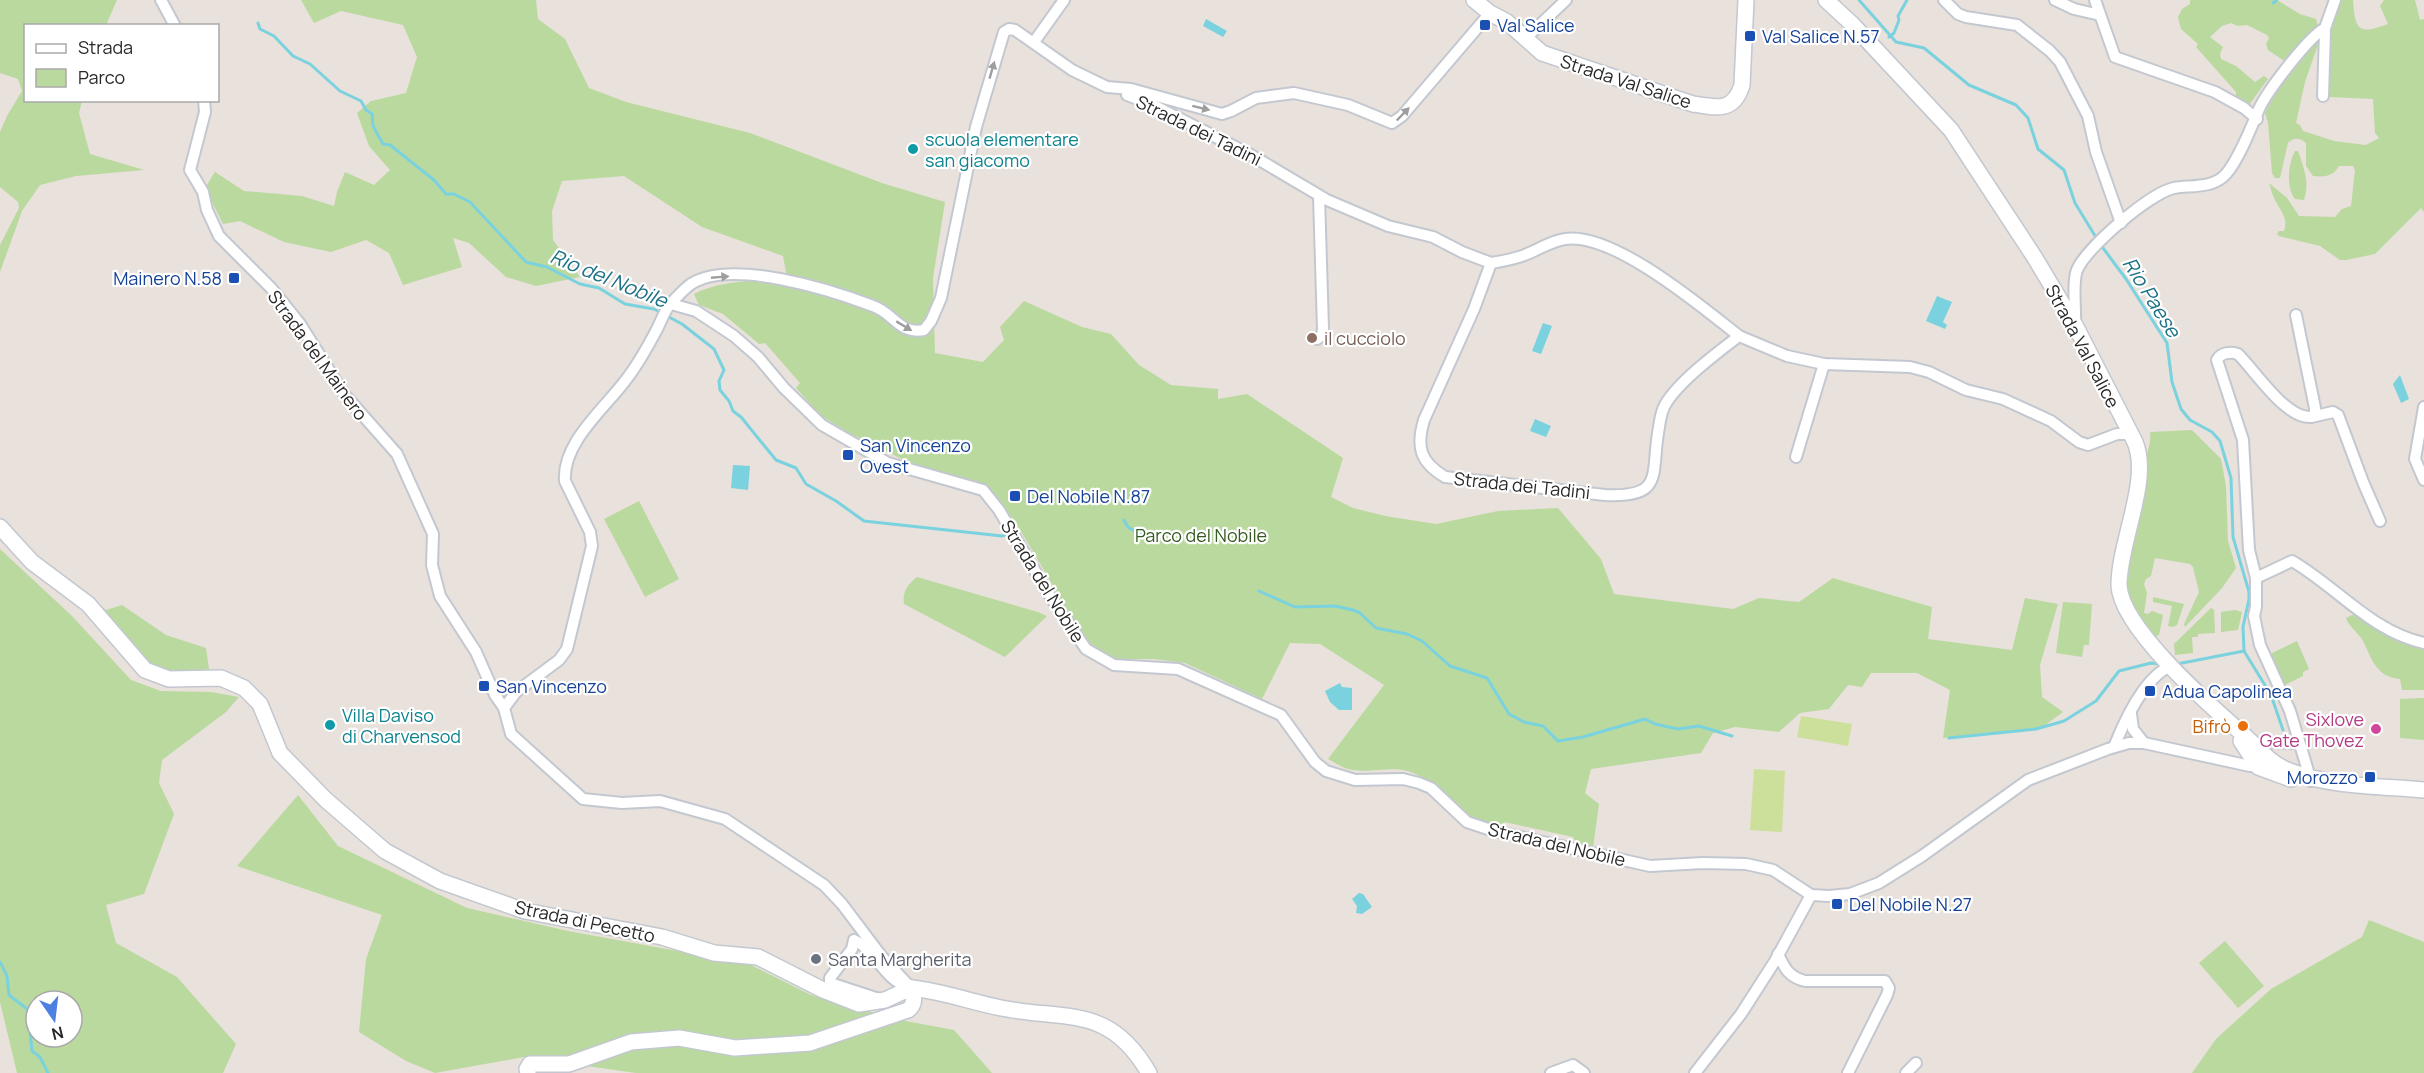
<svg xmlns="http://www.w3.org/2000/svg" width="2424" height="1073" viewBox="0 0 2424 1073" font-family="Manrope,sans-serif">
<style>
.green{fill:#bad99e;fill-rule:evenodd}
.pitch{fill:#ccdf9b}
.water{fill:#7ad2df}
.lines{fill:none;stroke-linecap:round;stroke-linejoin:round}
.stream{stroke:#7ad2df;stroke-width:3}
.street-casing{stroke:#c3c8d0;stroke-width:14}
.secondary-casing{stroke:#c3c8d0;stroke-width:18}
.street{stroke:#fff;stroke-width:10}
.secondary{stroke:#fff;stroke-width:15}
.oneway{fill:#9e9e9e}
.transit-dot{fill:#1a4fb4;stroke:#fff;stroke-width:2}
.culture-dot{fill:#0f9aa8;stroke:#fff;stroke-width:2}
.education-dot{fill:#8d6e63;stroke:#fff;stroke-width:2}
.food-dot{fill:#e8710a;stroke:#fff;stroke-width:2}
.hotel-dot{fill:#d1479c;stroke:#fff;stroke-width:2}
.worship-dot{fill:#6b7280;stroke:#fff;stroke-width:2}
.labels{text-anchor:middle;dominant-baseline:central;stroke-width:4.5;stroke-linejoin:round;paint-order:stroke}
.transit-label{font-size:18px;fill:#164399;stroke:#fff;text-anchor:start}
.street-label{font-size:18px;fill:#282828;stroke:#fff}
.culture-label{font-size:18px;fill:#0d838f;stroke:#fff;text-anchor:start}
.education-label{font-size:18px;fill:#785e54;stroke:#fff;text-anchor:start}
.park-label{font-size:18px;fill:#365b22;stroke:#fff}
.hotel-label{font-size:18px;fill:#b23c85;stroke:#fff;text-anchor:end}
.food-label{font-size:18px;fill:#c56008;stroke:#fff;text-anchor:end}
.worship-label{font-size:18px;fill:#5b616d;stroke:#fff;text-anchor:start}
.water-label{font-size:20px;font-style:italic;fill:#1d7287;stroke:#fff}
</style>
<rect width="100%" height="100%" fill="#e9e1db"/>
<g class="green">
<polygon points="0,0 117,0 106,25 26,26 26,100 82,101 79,113 90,154 144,170 76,176 40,185 22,211 0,272 0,245 19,208 18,202 0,187 0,132 7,116 22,91 18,79 0,73"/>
<path d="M 301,0 L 536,0 L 538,19 L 565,39 L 589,88 L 626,102 L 750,133 L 882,183 L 945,202 L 933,278 L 935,353 L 983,362 L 1004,340 L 1000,327 L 1024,301 L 1082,327 L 1111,334 L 1139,365 L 1171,385 L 1218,389 L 1218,399 L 1247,394 L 1343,458 L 1331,497 L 1353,508 L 1385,516 L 1436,524 L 1498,511 L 1558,508 L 1601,559 L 1614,594 L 1733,609 L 1759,598 L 1799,602 L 1833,578 L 1932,607 L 1928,639 L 2012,650 L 2025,598 L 2058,604 L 2040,665 L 2042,697 L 2063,712 L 2041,728 L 1943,738 L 1950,690 L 1917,673 L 1871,673 L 1862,687 L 1848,685 L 1829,709 L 1800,713 L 1779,732 L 1735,727 L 1713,733 L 1701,753 L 1591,769 L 1585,793 L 1599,804 L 1593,848 L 1577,845 L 1573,837 L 1504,822 L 1501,827 C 1490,824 1478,821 1467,814 C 1446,801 1433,779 1408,771 C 1389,766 1368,774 1348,769 C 1341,767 1334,762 1328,759 L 1384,685 L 1320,644 L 1290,643 L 1262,699 L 1185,663 L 1154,659 L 1113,659 L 1098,651 L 1082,635 L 1019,528 L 999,499 L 982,483 L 912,464 L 849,433 L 820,415 L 796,388 L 800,383 L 765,343 L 759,344 L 723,314 L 699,305 L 694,294 C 717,281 763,278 788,283 L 783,256 L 702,227 L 624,176 L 562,181 L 552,211 L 553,240 L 580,277 L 536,286 L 506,277 L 469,243 L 453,238 L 462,267 L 403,285 L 389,253 L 366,240 L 331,252 L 284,242 L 240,221 L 223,224 L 205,188 L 215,172 L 244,191 L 302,196 L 334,206 L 337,192 L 345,172 L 374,185 L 390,170 L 369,146 L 357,113 L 371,101 L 406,93 L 417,57 L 403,25 L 341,11 L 314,23 Z"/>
<polygon points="2190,0 2277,0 2300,14 2316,19 2318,26 2286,62 2268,50 2266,44 2269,38 2267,35 2247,25 2238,26 2231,23 2222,26 2210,37 2223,47 2220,54 2221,59 2236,66 2255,82 2264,76 2268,79 2249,105 2236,97 2236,92 2196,47 2198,44 2181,29 2178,17 2182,9 2190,4"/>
<path d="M 2338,0 L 2353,0 C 2355,31 2359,35 2388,24 L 2380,6 L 2384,0 L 2415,0 L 2420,20 L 2424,19 L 2424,212 L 2421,208 L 2375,254 L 2346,260 L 2340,260 L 2320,246 L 2279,236 L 2277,234 L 2279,231 L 2284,231 C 2289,216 2279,210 2274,198 C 2272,194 2271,188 2269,183 L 2287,198 L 2299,216 L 2335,217 L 2342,209 L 2351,206 L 2355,170 L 2353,166 L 2339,166 C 2333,177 2324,177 2313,176 L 2306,166 L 2306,143 C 2300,138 2294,137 2288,143 L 2280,178 L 2275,178 L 2272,173 L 2268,123 L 2265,113 L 2283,79 L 2316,39 L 2320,39 L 2305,82 L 2296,123 L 2300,125 L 2303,131 L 2334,141 L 2366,145 L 2379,138 L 2375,133 L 2373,99 L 2330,97 L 2327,93 L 2325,44 Z"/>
<path d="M 2295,151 L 2298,151 C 2304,168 2310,183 2304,200 L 2295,199 C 2286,187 2288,164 2295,151 Z"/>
<path d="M 2192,430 L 2221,459 L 2226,486 L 2228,541 L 2236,568 L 2222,588 L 2185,627 L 2184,624 L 2199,592 L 2193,567 L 2190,564 L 2155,558 L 2151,576 L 2146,579 L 2144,584 L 2147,593 L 2144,613 L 2148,614 L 2152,611 L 2163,615 L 2159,635 L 2154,637 C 2144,625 2132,610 2127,594 C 2120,568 2138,498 2143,469 C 2145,457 2152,444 2150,432 Z"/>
<polygon points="639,501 679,579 645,597 604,519"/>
<path d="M 0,549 L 72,616 L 131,680 L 161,691 L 211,692 L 239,697 L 226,712 L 162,760 L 159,783 L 174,814 L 144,894 L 106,905 L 116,943 L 177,977 L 236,1044 L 223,1073 L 17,1073 L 0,1002 ZM 36,1001 L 72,1001 L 72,1037 L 36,1037 Z"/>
<polygon points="36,559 106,610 122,605 166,635 206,648 209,669 170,673 149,666"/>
<path d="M 917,577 L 1038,612 L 1047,616 L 1005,657 L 904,604 C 902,592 908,584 917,577 Z"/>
<polygon points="2153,597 2184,604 2177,625 2173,627 2168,626 2172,606 2153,602"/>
<polygon points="2063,602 2092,604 2089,645 2084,645 2082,657 2056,653"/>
<polygon points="2211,608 2214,610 2215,633 2198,634 2198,637 2192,637 2193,653 2175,655 2174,644"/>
<polygon points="2235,610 2242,612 2238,630 2221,632 2221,612"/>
<path d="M 2358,612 L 2424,646 L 2424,690 L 2402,690 L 2400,679 C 2376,677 2372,659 2363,641 C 2358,632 2349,627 2346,618 Z"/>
<polygon points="2297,641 2309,669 2303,672 2303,676 2283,686 2268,655"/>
<polygon points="2424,698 2424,740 2400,738 2400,699"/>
<polygon points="298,795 338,846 467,908 568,931 749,964 811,995 900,1020 954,1030 992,1073 636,1073 524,1057 435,1073 406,1061 359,1032 366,959 382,915 237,866"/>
<polygon points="2369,920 2424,942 2424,1073 2192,1073 2216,1039 2271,989 2362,937"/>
<polygon points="2225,941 2264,986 2238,1008 2199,963"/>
</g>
<g class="pitch">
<polygon points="1801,716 1852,724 1848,746 1797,737"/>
<polygon points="1754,769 1785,771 1782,832 1750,830"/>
</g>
<g class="water">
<polygon points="1206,19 1227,31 1223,37 1203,26"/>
<polygon points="1937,296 1952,302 1943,322 1947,325 1945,329 1926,321"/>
<polygon points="1543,323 1552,326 1541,354 1532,351"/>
<polygon points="2400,375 2409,399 2401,403 2393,384"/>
<polygon points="1535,419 1551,426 1546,437 1530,431"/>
<polygon points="733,465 750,466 748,490 731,488"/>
<polygon points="1340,683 1342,687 1352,688 1352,710 1339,710 1330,702 1325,691"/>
<polygon points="1359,893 1363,894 1372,907 1362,914 1356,913 1357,906 1352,899"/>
</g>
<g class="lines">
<g class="stream">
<polyline points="1859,0 1896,42 1924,48 1969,85 2016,105 2028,118 2038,149 2064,170 2075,203 2097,239"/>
<polyline points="2273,3 2277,0"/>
<polyline points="258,23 260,29 274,36 293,56 310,64 340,91 361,101 366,110 372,114 373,126 383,144 390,145 434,180 446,194 454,194 470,202 526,262 547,267 580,284 599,288 625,304 654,309 682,324 714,349 724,370 719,381 720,390 729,401 733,411 741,417 776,460 796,468 806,484 836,501 864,521 1002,536 1017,531"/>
<polyline points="1889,37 1894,33 1899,20 1898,16 1907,0"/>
<polyline points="2100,244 2126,279 2167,343 2172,382 2181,409 2190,420 2212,432 2220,441 2231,478 2233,537 2249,592 2249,599 2243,627 2244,651 2271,695 2283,730"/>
<polyline points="1124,520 1128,527 1149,540"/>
<polyline points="1259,591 1295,607 1335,606 1353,610 1360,613 1376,628 1407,634 1422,641 1450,666 1487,678 1509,714 1524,722 1543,726 1558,741 1583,737 1645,719 1655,724 1678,729 1699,726 1732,736"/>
<polyline points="2177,664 2244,651"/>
<polyline points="1949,738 2036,729 2064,721 2096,701 2119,671 2151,663 2161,664"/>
<polyline points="0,962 7,976 9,995 31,1012 29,1022 32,1051 40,1057 48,1073"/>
</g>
<defs>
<g id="street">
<polyline points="161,0 175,26"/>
<polyline points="1944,0 1958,14 1966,17 2017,25 2050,51 2060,62 2088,116 2096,152 2121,223"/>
<polyline points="2055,0 2074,9 2100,15"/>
<polyline points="2095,0 2115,57 2215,92 2244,108 2257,119"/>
<polyline points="2324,31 2335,0"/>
<polyline points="1525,39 1566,0"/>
<polyline points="1034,42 1064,0"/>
<path d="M 1127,95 L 1151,104 L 1251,155 L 1327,200 L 1388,226 L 1433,237 L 1462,252 L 1491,263 L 1474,309 L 1424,420 C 1416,447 1420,462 1445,477 L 1605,495 C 1666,498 1650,474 1659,427 C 1660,420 1661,412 1665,405 C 1678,382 1718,352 1739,336 L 1787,356 L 1824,364 L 1910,367 L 1929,372 L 1966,390 L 2003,399 L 2051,421 L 2079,442 L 2088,445 L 2117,434 L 2130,434"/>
<polyline points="204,100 205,112 190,170 203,192 207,210 219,236 271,288 300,324 344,394 397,454 433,534 432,565 440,596 476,652 495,695 504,708 511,734 583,799 622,803 660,801 725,819 824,885 842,904 882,957 911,988"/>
<path d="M 1491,263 C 1503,261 1516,259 1527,254 C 1540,249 1551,241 1565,239 C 1612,231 1702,307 1739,336"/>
<polyline points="671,304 696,311 734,336 758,357 784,388 822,425 888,463 983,490 999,510 1048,593 1086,649 1114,665 1178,669 1281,715 1315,762 1326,771 1355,780 1403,779 1419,783 1431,788 1467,822 1494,831 1650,866 1703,863 1746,864 1773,870 1811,895 1829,896 1850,894 1879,883 1922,856 2028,780 2108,749 2129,743 2144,743 2250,766 2262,765"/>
<path d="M 2075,325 C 2076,311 2072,282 2077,270 C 2086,248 2150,193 2174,188 C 2190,185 2213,189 2226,174 C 2239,159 2251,128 2259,109 C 2268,90 2305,42 2322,30 L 2325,32 L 2323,96"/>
<polyline points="1317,339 1322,335 1323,329 1319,196"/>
<polyline points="2424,407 2415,459 2424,480"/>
<polyline points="2311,417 2333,412 2338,415 2363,482 2380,521"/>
<polyline points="1796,457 1824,364"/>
<path d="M 2256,578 L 2249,550 L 2243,440 L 2217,360 C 2221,352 2231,352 2238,354 C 2256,372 2286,419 2311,417 L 2315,414 L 2315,408 L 2296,315"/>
<path d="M 504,708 L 516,692 L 559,660 L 567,649 L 592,546 L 590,532 L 565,481 C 562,443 604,409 625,381 C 637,366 647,348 656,331 C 661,322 664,311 671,303 C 677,297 684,289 691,284 C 731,258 831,290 873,306 C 894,313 899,335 924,330 L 931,321 L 941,298 L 976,127 L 1004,32 L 1009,29 L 1015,30 L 1072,70 L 1107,87 L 1131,89 L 1222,114 L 1231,111 L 1256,98 L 1294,93 L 1348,105 L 1392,123 L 1402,116 L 1490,13"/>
<polyline points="2131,714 2133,729 2144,743"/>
<path d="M 2114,747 C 2124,722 2145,676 2171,666"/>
<polyline points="2255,748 2263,742 2299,743"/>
<path d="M 2311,781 L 2290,711 L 2260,645 L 2254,616 L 2256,607 L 2256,578 L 2292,561 C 2337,587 2372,632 2424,643"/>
<path d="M 1778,954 C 1785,969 1789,977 1805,981 L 1885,981 L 1889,988 L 1887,995 L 1848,1073"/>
<path d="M 879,999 L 830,983 L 830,978 L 852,949 L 854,940 C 876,950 883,979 908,987"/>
<polyline points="1551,1073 1573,1065 1584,1073"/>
<polyline points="1695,1073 1741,1014 1775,961 1811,895"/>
<polyline points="1906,1073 1916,1063"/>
</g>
<g id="secondary">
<path d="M 1474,0 L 1490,13 L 1507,22 L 1542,53 L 1693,104 C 1717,108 1734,112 1742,85 L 1746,0"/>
<path d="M 1826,0 L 1852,24 L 1951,130 L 2035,258 L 2075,325 L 2135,442 C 2151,480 2119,542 2119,585 C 2120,628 2214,709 2246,737 C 2258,748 2269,762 2285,769 C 2327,787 2379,786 2424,790"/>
<polyline points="0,527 32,562 88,604 145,670 169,679 221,678 244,688 260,704 280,753 326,800 385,851 440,881 525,911 662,937 714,953 758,957 823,990 859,1004 885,1000 911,988"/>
<polyline points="2241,741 2258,767 2291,779"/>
<path d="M 911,988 C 942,991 971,1002 1001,1008 C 1067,1021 1109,1004 1149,1073"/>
<path d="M 528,1073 L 527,1069 L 530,1064 L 569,1064 L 631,1042 L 679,1038 L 735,1048 L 810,1043 L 908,1010 C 916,1004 914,996 911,988"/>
</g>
</defs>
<use href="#street" class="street-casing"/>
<use href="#secondary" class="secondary-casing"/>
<use href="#street" class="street"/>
<use href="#secondary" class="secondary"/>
</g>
<defs><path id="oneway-solid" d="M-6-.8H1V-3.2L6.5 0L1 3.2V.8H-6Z" transform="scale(1.5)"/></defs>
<g class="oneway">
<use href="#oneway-solid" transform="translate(992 70) rotate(-74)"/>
<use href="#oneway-solid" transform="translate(1201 108) rotate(14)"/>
<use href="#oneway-solid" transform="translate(1403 114) rotate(-46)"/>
<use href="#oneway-solid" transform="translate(720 277) rotate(-5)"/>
<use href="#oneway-solid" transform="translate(904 326) rotate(31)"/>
</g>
<g class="transit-dot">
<rect x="1479" y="19" width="12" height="12" rx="3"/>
<rect x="1744" y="30" width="12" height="12" rx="3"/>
<rect x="228" y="272" width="12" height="12" rx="3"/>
<rect x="842" y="449" width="12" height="12" rx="3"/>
<rect x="1009" y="490" width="12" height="12" rx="3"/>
<rect x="478" y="680" width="12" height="12" rx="3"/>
<rect x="2144" y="685" width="12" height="12" rx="3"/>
<rect x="2364" y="771" width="12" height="12" rx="3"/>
<rect x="1831" y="898" width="12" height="12" rx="3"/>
</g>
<g class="culture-dot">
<circle cx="913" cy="149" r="6"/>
<circle cx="330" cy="725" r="6"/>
</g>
<circle class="education-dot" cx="1312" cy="338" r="6"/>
<circle class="food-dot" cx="2243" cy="726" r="6"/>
<circle class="hotel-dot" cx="2376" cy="729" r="6"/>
<circle class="worship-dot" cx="816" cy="959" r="6"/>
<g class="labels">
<g class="transit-label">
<text x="1497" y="25">Val Salice</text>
<text x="1762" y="36">Val Salice N.57</text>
<text x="222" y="278" text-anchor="end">Mainero N.58</text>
<text x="860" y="445">San Vincenzo<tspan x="860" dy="21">Ovest</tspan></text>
<text x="1027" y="496">Del Nobile N.87</text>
<text x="496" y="686">San Vincenzo</text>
<text x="2162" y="691">Adua Capolinea</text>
<text x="2358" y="777" text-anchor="end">Morozzo</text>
<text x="1849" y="904">Del Nobile N.27</text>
</g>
<g class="street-label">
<text transform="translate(1626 81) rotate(18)">Strada Val Salice</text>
<text transform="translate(1199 130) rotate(26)">Strada dei Tadini</text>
<text transform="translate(2083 346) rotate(62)">Strada Val Salice</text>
<text transform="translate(318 355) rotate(54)">Strada del Mainero</text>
<text transform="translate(1522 485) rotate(6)">Strada dei Tadini</text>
<text transform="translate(1043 581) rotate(58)">Strada del Nobile</text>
<text transform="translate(1557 844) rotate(13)">Strada del Nobile</text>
<text transform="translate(585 921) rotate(12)">Strada di Pecetto</text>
</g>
<g class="culture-label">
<text x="925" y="139">scuola elementare<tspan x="925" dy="21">san giacomo</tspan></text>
<text x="342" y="715">Villa Daviso<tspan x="342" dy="21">di Charvensod</tspan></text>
</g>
<g class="education-label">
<text x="1324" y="338">il cucciolo</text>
</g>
<g class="park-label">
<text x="1201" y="535">Parco del Nobile</text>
</g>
<g class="hotel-label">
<text x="2364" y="719">Sixlove<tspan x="2364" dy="21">Gate Thovez</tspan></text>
</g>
<g class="food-label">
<text x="2231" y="726">Bifrò</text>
</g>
<g class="worship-label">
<text x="828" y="959">Santa Margherita</text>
</g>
<g class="water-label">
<text transform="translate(609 278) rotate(22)">Rio del Nobile</text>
<text transform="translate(2152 297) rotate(58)">Rio Paese</text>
</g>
</g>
<rect x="24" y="24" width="195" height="78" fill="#ffffff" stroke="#a9a9a9" stroke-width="1.5"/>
<rect x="36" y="44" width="30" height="9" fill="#ffffff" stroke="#a9a9a9" stroke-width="1.5"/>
<text x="78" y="54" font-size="18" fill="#282828">Strada</text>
<rect x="36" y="69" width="30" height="18" fill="#bad99e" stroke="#a9a9a9" stroke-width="1.5"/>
<text x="78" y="84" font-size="18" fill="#282828">Parco</text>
<g transform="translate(54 1019) rotate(166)"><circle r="28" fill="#ffffff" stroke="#a9a9a9" stroke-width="1.5"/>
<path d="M0-4.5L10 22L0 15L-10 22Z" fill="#4e7fe3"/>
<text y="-9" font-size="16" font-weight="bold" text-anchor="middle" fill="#282828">N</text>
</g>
</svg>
